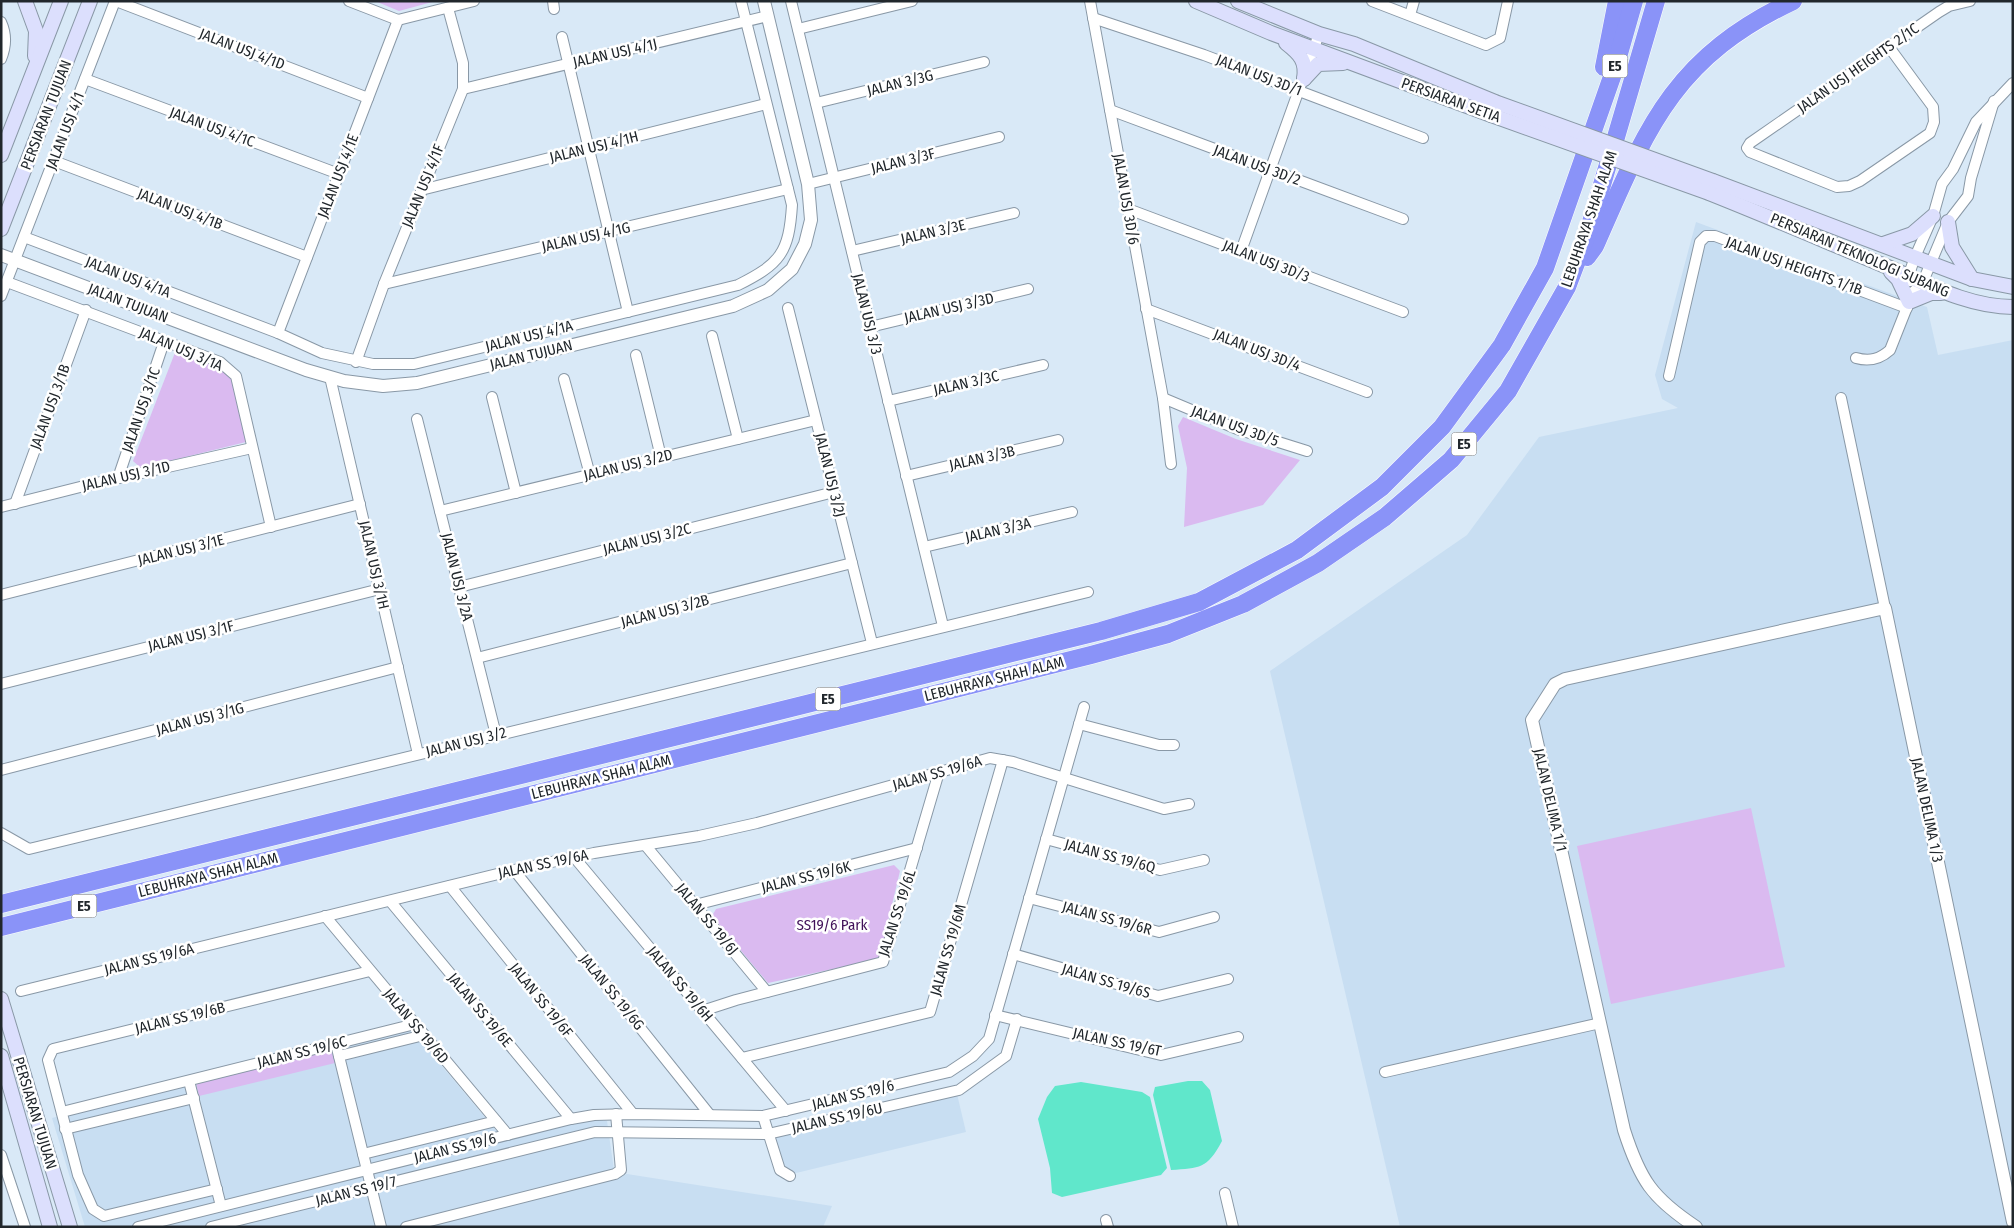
<svg xmlns="http://www.w3.org/2000/svg" width="2014" height="1228" viewBox="0 0 2014 1228" font-family="'Fira Sans Condensed',sans-serif">
<style>
.built{fill:#c8def2}
.green{fill:#dabaf0}
.water{fill:#60e7cb}
.lines{fill:none;stroke-linecap:round;stroke-linejoin:round}
.minor-casing{stroke:#8998a6;stroke-width:12}
.tertiary-casing{stroke:#8998a6;stroke-width:14}
.secondary-casing{stroke:#8998a6;stroke-width:16}
.motorway-casing{stroke:#fff;stroke-width:19}
.minor{stroke:#fff;stroke-width:10}
.tertiary{stroke:#fff;stroke-width:12}
.secondary{stroke:#dcdffd;stroke-width:14}
.motorway{stroke:#8a93f8;stroke-width:18}
.secondary-bridge-casing{stroke:#8998a6;stroke-width:16;stroke-linecap:butt}
.secondary-bridge{stroke:#dcdffd;stroke-width:14}
.labels{text-anchor:middle;dominant-baseline:central;stroke-width:5;stroke-linejoin:round;paint-order:stroke}
.shield{fill:#fff;stroke:#64686b;stroke-width:1}
.shield-label{font-size:14px;font-weight:bold;fill:#21272c}
.street-label{font-size:15px;fill:#21272c;stroke:#fff}
.park-label{font-size:15px;fill:#411159;stroke:#fff}
</style>
<rect width="100%" height="100%" fill="#d9e9f7"/>
<g class="built">
<polygon points="1696,222 1927,307 1938,355 2013,340 2013,1227 1400,1227 1270,671 1467,535 1539,437 1678,408 1662,399 1655,375"/>
<polygon points="409,1027 504,1140 590,1119 607,1121 615,1177 627,1174 832,1206 823,1227 85,1227 52,1118"/>
<polygon points="957,1094 966,1132 792,1174 783,1167 773,1137"/>
</g>
<g class="green">
<polygon points="375,1 436,1 399,11"/>
<polygon points="176,350 216,366 232,379 246,442 141,468 133,461"/>
<polygon points="1183,417 1236,439 1300,460 1263,505 1184,527 1187,468 1178,426"/>
<polygon points="1751,808 1785,967 1611,1004 1577,846"/>
<polygon points="894,865 900,871 879,959 768,983 712,916 716,909"/>
<polygon points="331,1050 335,1063 199,1096 196,1083"/>
</g>
<g class="water">
<path d="M 1188,1081 L 1202,1081 L 1210,1090 L 1222,1141 C 1207,1169 1200,1168 1171,1170 L 1153,1095 L 1155,1087 Z"/>
<polygon points="1081,1082 1142,1092 1150,1097 1167,1168 1161,1175 1062,1197 1052,1193 1050,1168 1038,1119 1047,1097 1055,1086"/>
</g>
<g class="lines">
<defs>
<g id="minor">
<polyline points="116,1 368,98"/>
<polyline points="349,1 398,20 474,1"/>
<polyline points="553,1 554,9"/>
<polyline points="791,1 943,626"/>
<polyline points="1090,1 1163,398 1171,464"/>
<polyline points="1372,1 1486,45 1500,38 1508,1"/>
<polyline points="1410,15 1414,1"/>
<polyline points="1093,18 1204,55 1423,138"/>
<path d="M 1,22 C 7,35 6,47 1,59"/>
<polyline points="798,29 912,1"/>
<polyline points="562,37 628,312"/>
<polyline points="1889,47 1933,107 1934,122 1930,133 1860,181 1849,186 1837,187 1750,152 1747,148 1750,143 1939,12 1949,6 1970,1"/>
<polyline points="85,79 339,174"/>
<polyline points="463,89 768,16"/>
<polyline points="816,103 984,62"/>
<polyline points="1110,110 1403,219"/>
<polyline points="54,161 307,257"/>
<polyline points="808,184 999,137"/>
<polyline points="421,190 766,104"/>
<polyline points="1128,209 1403,312"/>
<path d="M 24,237 L 278,333 L 322,353 L 373,364 L 414,364 L 738,285 C 780,264 789,253 792,205 L 741,1"/>
<polyline points="852,251 1014,213"/>
<polyline points="1241,251 1319,34"/>
<polyline points="1910,281 1908,277 1915,257 1933,216 1942,184 1953,169 1976,122 2013,83"/>
<polyline points="7,282 220,362 236,376 271,527"/>
<polyline points="384,284 788,189"/>
<polyline points="1,296 115,1"/>
<polyline points="788,308 872,643"/>
<polyline points="1146,309 1367,392"/>
<polyline points="870,327 1028,289"/>
<polyline points="278,333 398,20"/>
<polyline points="712,336 738,439"/>
<polyline points="636,355 661,457"/>
<path d="M 1856,358 C 1870,362 1880,359 1890,350 L 1913,292 L 1922,284 L 1948,222 L 1968,196 L 1971,178 L 1994,101"/>
<polyline points="356,362 384,284 463,89 463,63 448,8"/>
<polyline points="1669,376 1700,242 1706,236 1715,236 1907,308"/>
<polyline points="330,377 418,754"/>
<polyline points="564,379 590,475"/>
<polyline points="492,397 516,493"/>
<polyline points="1163,398 1237,429 1307,451"/>
<polyline points="1841,398 1885,608"/>
<polyline points="888,401 1043,365"/>
<polyline points="417,419 496,735"/>
<polyline points="906,476 1058,440"/>
<polyline points="118,478 164,342"/>
<polyline points="15,504 86,310"/>
<polyline points="1,507 88,485 252,448"/>
<polyline points="440,511 816,420"/>
<polyline points="924,547 1072,512"/>
<polyline points="459,587 834,492"/>
<polyline points="1,595 360,504"/>
<polyline points="477,658 852,563"/>
<polyline points="1,684 380,589"/>
<polyline points="1079,724 1159,745 1174,745"/>
<polyline points="1,770 398,667"/>
<polyline points="1,833 29,849 1088,592"/>
<polyline points="1046,839 1160,870 1204,860"/>
<polyline points="646,846 767,992"/>
<polyline points="574,857 786,1111"/>
<polyline points="514,870 710,1115"/>
<polyline points="450,886 633,1114"/>
<polyline points="1029,898 1159,932 1214,917"/>
<polyline points="390,901 571,1119"/>
<polyline points="695,905 917,848"/>
<polyline points="325,916 508,1135"/>
<polyline points="1013,954 1158,996 1228,979"/>
<polyline points="21,991 514,870 594,853 699,836 757,823 990,758 1013,762 1164,809 1189,804"/>
<polyline points="702,1011 736,1000 883,962 939,772"/>
<polyline points="995,1015 1161,1055 1238,1037"/>
<polyline points="336,1044 381,1227"/>
<polyline points="339,1056 424,1035"/>
<polyline points="742,1058 930,1012 1003,760"/>
<polyline points="1385,1072 1600,1023"/>
<polyline points="189,1081 221,1206"/>
<polyline points="62,1112 415,1024"/>
<polyline points="763,1116 780,1170 790,1176"/>
<polyline points="65,1129 194,1098"/>
<polyline points="363,1154 496,1121"/>
<polyline points="1,1155 25,1227"/>
<polyline points="217,1189 104,1216 93,1209 78,1175 48,1060 53,1049 370,971"/>
<polyline points="1225,1193 1233,1227"/>
<polyline points="1106,1220 1108,1227"/>
<polyline points="138,1227 571,1119 594,1115 633,1114 763,1116 949,1072 973,1056 989,1039 1084,707"/>
<polyline points="211,1227 595,1132 768,1134 959,1090 1006,1056 1017,1019"/>
<polyline points="406,1227 615,1174 621,1170 616,1114"/>
</g>
<g id="tertiary">
<polyline points="1,255 306,370 344,381 383,386 417,383 733,306 768,290 792,269 805,244 811,220 808,184 764,1"/>
<path d="M 1696,1227 C 1652,1198 1640,1180 1624,1130 L 1532,720 L 1555,684 L 1565,679 L 1885,608 L 2013,1222"/>
</g>
<g id="secondary">
<polyline points="25,1 36,31 35,56"/>
<polyline points="1196,1 1271,33 1491,115"/>
<polyline points="1238,1 1319,34 1354,44 1495,102"/>
<path d="M 1286,43 C 1300,54 1307,61 1304,79"/>
<polyline points="1304,79 1318,64 1343,63"/>
<polyline points="1,155 61,1"/>
<polyline points="1713,181 1972,279 2013,287"/>
<path d="M 1709,193 C 1767,216 1825,241 1883,265 C 1924,282 1966,307 2013,307"/>
<polyline points="1948,222 1952,247 1972,279"/>
<polyline points="1,229 90,1"/>
<polyline points="1883,244 1912,234 1933,216"/>
<polyline points="1891,272 1898,279 1909,302 1931,293 1941,293"/>
<polyline points="1,999 70,1227"/>
<polyline points="1,1056 50,1227"/>
</g>
<g id="motorway">
<polyline points="1604,67 1617,1"/>
<path d="M 1587,257 L 1595,246 C 1646,130 1671,59 1793,1"/>
<polyline points="1,904 1101,631 1199,602 1297,550 1382,487 1442,427 1502,345 1545,268 1614,71 1634,1"/>
<polyline points="1,927 1091,655 1168,634 1243,604 1318,563 1385,517 1451,460 1508,391 1567,287 1589,229 1656,1"/>
</g>
</defs>
<use href="#minor" class="minor-casing"/>
<use href="#tertiary" class="tertiary-casing"/>
<use href="#secondary" class="secondary-casing"/>
<use href="#motorway" class="motorway-casing"/>
<use href="#minor" class="minor"/>
<use href="#tertiary" class="tertiary"/>
<use href="#secondary" class="secondary"/>
<use href="#motorway" class="motorway"/>
<defs>
<g id="secondary-bridge">
<polyline points="1495,102 1713,181"/>
<polyline points="1491,115 1709,193"/>
</g>
</defs>
<use href="#secondary-bridge" class="secondary-bridge-casing"/>
<use href="#secondary-bridge" class="secondary-bridge"/>
</g>
<g class="labels">
<g class="shield">
<rect x="1602.5" y="54.5" width="25" height="23" rx="4"/>
<rect x="1451.5" y="432.5" width="25" height="23" rx="4"/>
<rect x="815.5" y="687.5" width="25" height="23" rx="4"/>
<rect x="71.5" y="894.5" width="25" height="23" rx="4"/>
</g>
<g class="shield-label">
<text x="1615" y="66">E5</text>
<text x="1464" y="444">E5</text>
<text x="828" y="699">E5</text>
<text x="84" y="906">E5</text>
</g>
<g class="street-label">
<text transform="translate(242 49) rotate(21)">JALAN USJ 4/1D</text>
<text transform="translate(615 53) rotate(-13)">JALAN USJ 4/1J</text>
<text transform="translate(1858 68) rotate(-35)">JALAN USJ HEIGHTS 2/1C</text>
<text transform="translate(1259 75) rotate(21)">JALAN USJ 3D/1</text>
<text transform="translate(900 83) rotate(-14)">JALAN 3/3G</text>
<text transform="translate(1451 100) rotate(20)">PERSIARAN SETIA</text>
<text transform="translate(46 115) rotate(-69)">PERSIARAN TUJUAN</text>
<text transform="translate(212 127) rotate(20)">JALAN USJ 4/1C</text>
<text transform="translate(65 131) rotate(-69)">JALAN USJ 4/1</text>
<text transform="translate(594 147) rotate(-14)">JALAN USJ 4/1H</text>
<text transform="translate(903 161) rotate(-14)">JALAN 3/3F</text>
<text transform="translate(1257 165) rotate(20)">JALAN USJ 3D/2</text>
<text transform="translate(338 176) rotate(-69)">JALAN USJ 4/1E</text>
<text transform="translate(423 186) rotate(-68)">JALAN USJ 4/1F</text>
<text transform="translate(1126 199) rotate(80)">JALAN USJ 3D/6</text>
<text transform="translate(180 209) rotate(21)">JALAN USJ 4/1B</text>
<text transform="translate(1589 219) rotate(-71)">LEBUHRAYA SHAH ALAM</text>
<text transform="translate(933 232) rotate(-13)">JALAN 3/3E</text>
<text transform="translate(586 237) rotate(-13)">JALAN USJ 4/1G</text>
<text transform="translate(1860 255) rotate(23)">PERSIARAN TEKNOLOGI SUBANG</text>
<text transform="translate(1266 261) rotate(21)">JALAN USJ 3D/3</text>
<text transform="translate(1794 266) rotate(20)">JALAN USJ HEIGHTS 1/1B</text>
<text transform="translate(128 277) rotate(21)">JALAN USJ 4/1A</text>
<text transform="translate(128 303) rotate(21)">JALAN TUJUAN</text>
<text transform="translate(949 308) rotate(-13)">JALAN USJ 3/3D</text>
<text transform="translate(867 314) rotate(76)">JALAN USJ 3/3</text>
<text transform="translate(529 336) rotate(-14)">JALAN USJ 4/1A</text>
<text transform="translate(181 349) rotate(23)">JALAN USJ 3/1A</text>
<text transform="translate(1257 350) rotate(21)">JALAN USJ 3D/4</text>
<text transform="translate(531 355) rotate(-14)">JALAN TUJUAN</text>
<text transform="translate(966 383) rotate(-13)">JALAN 3/3C</text>
<text transform="translate(50 407) rotate(-70)">JALAN USJ 3/1B</text>
<text transform="translate(141 410) rotate(-71)">JALAN USJ 3/1C</text>
<text transform="translate(1235 426) rotate(20)">JALAN USJ 3D/5</text>
<text transform="translate(982 458) rotate(-13)">JALAN 3/3B</text>
<text transform="translate(628 465) rotate(-14)">JALAN USJ 3/2D</text>
<text transform="translate(830 475) rotate(76)">JALAN USJ 3/2J</text>
<text transform="translate(126 476) rotate(-13)">JALAN USJ 3/1D</text>
<text transform="translate(998 530) rotate(-13)">JALAN 3/3A</text>
<text transform="translate(647 539) rotate(-14)">JALAN USJ 3/2C</text>
<text transform="translate(181 550) rotate(-14)">JALAN USJ 3/1E</text>
<text transform="translate(374 565) rotate(77)">JALAN USJ 3/1H</text>
<text transform="translate(457 577) rotate(76)">JALAN USJ 3/2A</text>
<text transform="translate(665 611) rotate(-15)">JALAN USJ 3/2B</text>
<text transform="translate(191 636) rotate(-14)">JALAN USJ 3/1F</text>
<text transform="translate(994 679) rotate(-14)">LEBUHRAYA SHAH ALAM</text>
<text transform="translate(200 719) rotate(-15)">JALAN USJ 3/1G</text>
<text transform="translate(466 742) rotate(-14)">JALAN USJ 3/2</text>
<text transform="translate(937 773) rotate(-16)">JALAN SS 19/6A</text>
<text transform="translate(601 777) rotate(-14)">LEBUHRAYA SHAH ALAM</text>
<text transform="translate(1550 800) rotate(77)">JALAN DELIMA 1/1</text>
<text transform="translate(1927 810) rotate(78)">JALAN DELIMA 1/3</text>
<text transform="translate(1110 856) rotate(15)">JALAN SS 19/6Q</text>
<text transform="translate(543 864) rotate(-12)">JALAN SS 19/6A</text>
<text transform="translate(208 875) rotate(-14)">LEBUHRAYA SHAH ALAM</text>
<text transform="translate(806 877) rotate(-14)">JALAN SS 19/6K</text>
<text transform="translate(897 913) rotate(-72)">JALAN SS 19/6L</text>
<text transform="translate(1107 918) rotate(15)">JALAN SS 19/6R</text>
<text transform="translate(707 919) rotate(50)">JALAN SS 19/6J</text>
<text transform="translate(948 950) rotate(-74)">JALAN SS 19/6M</text>
<text transform="translate(149 959) rotate(-14)">JALAN SS 19/6A</text>
<text transform="translate(1106 981) rotate(16)">JALAN SS 19/6S</text>
<text transform="translate(680 984) rotate(50)">JALAN SS 19/6H</text>
<text transform="translate(612 992) rotate(51)">JALAN SS 19/6G</text>
<text transform="translate(541 1000) rotate(51)">JALAN SS 19/6F</text>
<text transform="translate(480 1010) rotate(50)">JALAN SS 19/6E</text>
<text transform="translate(180 1018) rotate(-14)">JALAN SS 19/6B</text>
<text transform="translate(416 1026) rotate(50)">JALAN SS 19/6D</text>
<text transform="translate(1117 1042) rotate(12)">JALAN SS 19/6T</text>
<text transform="translate(302 1052) rotate(-14)">JALAN SS 19/6C</text>
<text transform="translate(853 1095) rotate(-14)">JALAN SS 19/6</text>
<text transform="translate(35 1113) rotate(73)">PERSIARAN TUJUAN</text>
<text transform="translate(837 1118) rotate(-13)">JALAN SS 19/6U</text>
<text transform="translate(455 1148) rotate(-14)">JALAN SS 19/6</text>
<text transform="translate(356 1191) rotate(-14)">JALAN SS 19/7</text>
</g>
<g class="park-label">
<text x="832" y="925">SS19/6 Park</text>
</g>
</g>
<rect width="2014" height="1228" fill="none" stroke="#21272c" stroke-width="5"/>
</svg>
